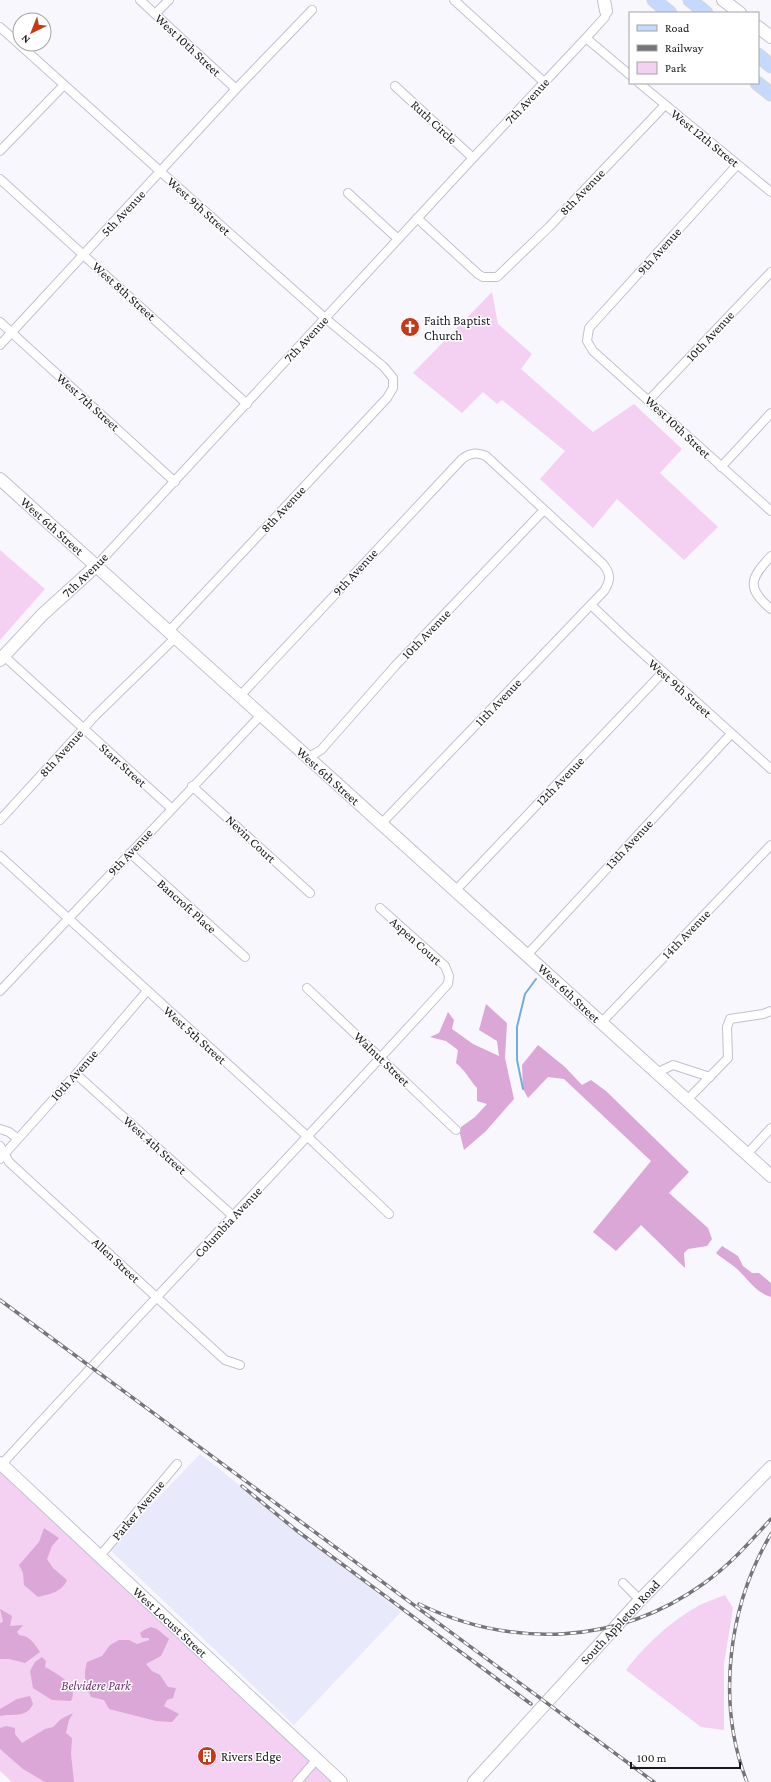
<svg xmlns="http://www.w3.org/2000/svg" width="771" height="1782" viewBox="0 0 771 1782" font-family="'Crimson Pro',serif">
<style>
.built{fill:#e8e9fb}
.green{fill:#f4d1f2}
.forest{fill:#daa7d7}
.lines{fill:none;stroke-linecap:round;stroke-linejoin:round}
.stream{stroke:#72aed8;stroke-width:2}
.street-casing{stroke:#c1c1d0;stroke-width:10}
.secondary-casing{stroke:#c1c1d0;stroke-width:14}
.primary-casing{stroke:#d6d6d6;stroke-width:15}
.street{stroke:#fff;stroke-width:8}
.secondary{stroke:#fff;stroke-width:12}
.primary{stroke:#c5d9fe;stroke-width:13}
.rail-casing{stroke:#75757a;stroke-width:3.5}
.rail{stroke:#fff;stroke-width:2;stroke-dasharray:6;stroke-linecap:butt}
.labels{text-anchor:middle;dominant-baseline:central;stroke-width:3;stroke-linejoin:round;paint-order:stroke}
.street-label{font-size:13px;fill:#19191e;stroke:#fff}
.poi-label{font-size:13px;fill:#19191e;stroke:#fff;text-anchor:start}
.park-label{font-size:13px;font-style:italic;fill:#6e326d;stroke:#fff}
</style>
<rect width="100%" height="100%" fill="#f7f7fd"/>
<polygon class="built" points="200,1454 401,1612 294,1725 109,1549"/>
<g class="green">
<polygon points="492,292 498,324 532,354 521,369 593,432 634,404 682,449 660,473 718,527 684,560 617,499 593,528 540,479 565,451 502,400 497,404 483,392 462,413 413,373"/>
<polygon points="0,550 45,589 0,640"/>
<polygon points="0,1463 340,1782 12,1782 0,1771"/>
<path d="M 725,1595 L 733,1608 L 724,1664 L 724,1730 L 701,1727 L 626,1670 C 645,1645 672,1620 700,1605 C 708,1601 717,1598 725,1595 Z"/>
</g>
<g class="forest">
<path d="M 486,1004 L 507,1023 L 505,1058 L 514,1099 L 486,1131 L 464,1150 L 460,1134 L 461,1127 L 475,1117 L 487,1104 L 477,1101 L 477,1088 C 468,1078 466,1071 456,1063 L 458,1050 L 446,1041 L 430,1037 L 439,1033 L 448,1012 L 454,1020 L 452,1029 L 473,1044 L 499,1056 L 497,1041 L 479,1030 Z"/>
<polygon points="538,1045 565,1067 582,1085 591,1080 606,1091 689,1172 669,1193 708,1228 712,1239 707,1246 688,1249 684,1253 685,1268 641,1225 616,1251 593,1232 651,1161 564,1079 548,1077 528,1098 523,1089 522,1065"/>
<path d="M 722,1246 L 738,1256 L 743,1266 L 752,1273 L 759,1273 L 771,1283 L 771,1297 C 756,1292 752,1284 741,1273 C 734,1265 724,1260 716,1253 Z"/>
<path d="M 44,1528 L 59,1538 L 52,1546 L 47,1559 L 53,1568 L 67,1580 C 62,1592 50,1594 38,1597 L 24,1585 L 23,1573 L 19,1565 L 39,1542 Z"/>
<path d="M 0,1609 L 12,1616 L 10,1626 L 23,1625 L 17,1632 L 19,1635 C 30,1636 34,1643 40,1652 L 25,1663 L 9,1659 L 0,1659 L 0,1623 L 3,1622 Z"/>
<path d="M 151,1627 L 157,1629 L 169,1639 L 161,1656 L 146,1664 L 152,1671 L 160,1675 L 168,1687 L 176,1688 L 173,1698 L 167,1700 L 164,1706 L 179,1714 L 172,1722 L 156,1721 L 109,1709 L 104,1700 L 91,1697 C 85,1684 83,1676 87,1662 L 102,1656 L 110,1645 L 119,1640 L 129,1640 L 137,1644 L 149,1640 L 149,1638 L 142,1638 L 140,1633 L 144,1630 Z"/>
<path d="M 42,1657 L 46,1661 L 45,1667 C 57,1674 80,1685 71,1701 L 52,1700 L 33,1688 L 30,1671 L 35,1662 Z"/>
<path d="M 30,1696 L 33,1704 C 26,1719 13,1713 0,1716 L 0,1709 L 17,1699 Z"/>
<polygon points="73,1713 69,1720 66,1733 72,1738 71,1754 74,1782 45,1782 23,1769 0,1749 0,1728 6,1726 15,1728 15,1734 22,1743 45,1729 53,1727 61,1719"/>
</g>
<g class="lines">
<polyline class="stream" points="523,1089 517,1060 517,1027 525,994 536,979"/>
<defs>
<g id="street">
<polyline points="140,0 236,89"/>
<polyline points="454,0 544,82"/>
<polyline points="155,14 169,0"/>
<polyline points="0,27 161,172 325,318 384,367 393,378 393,388 387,398 169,631"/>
<polyline points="586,38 630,75"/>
<polyline points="639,83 771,192"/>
<polyline points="395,86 473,158"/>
<polyline points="0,151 64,85"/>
<polyline points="737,165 589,328 587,341 593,351 771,511"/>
<polyline points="0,179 247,404"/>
<polyline points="348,193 398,239"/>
<polyline points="417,218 478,274 483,277 497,277 549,227 665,105"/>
<polyline points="0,322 175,482"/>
<polyline points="0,345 236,89 312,10"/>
<polyline points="649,400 771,272"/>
<polyline points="721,467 771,413"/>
<path d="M 771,556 C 751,578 745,587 771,609"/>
<polyline points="96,566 473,158 586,38 605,17 606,11"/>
<polyline points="591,605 628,640 771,769"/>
<polyline points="4,656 171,808"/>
<path d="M 240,696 L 462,459 C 470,453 476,452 486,456 L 603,564 C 611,574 611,580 604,591 L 381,824"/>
<polyline points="309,757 321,750 396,665 544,510"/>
<polyline points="192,786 310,893"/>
<polyline points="0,820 95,716 176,637"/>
<polyline points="130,853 245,957"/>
<polyline points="0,856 308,1137 389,1214"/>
<polyline points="456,890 663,672"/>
<polyline points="527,955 731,734"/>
<polyline points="307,988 456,1130"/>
<polyline points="0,991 261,715"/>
<polyline points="601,1023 771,845"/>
<polyline points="656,1073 673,1065 710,1077"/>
<polyline points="76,1074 233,1216"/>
<polyline points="687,1100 728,1058 727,1027 730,1019 763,1014 771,1011"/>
<polyline points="0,1129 9,1132 17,1138"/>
<polyline points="0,1146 9,1162 225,1360 240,1365"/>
<polyline points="747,1154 771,1128"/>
<polyline points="0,1159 76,1074 147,991"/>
<path d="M 2,1464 C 149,1303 301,1146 448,984 L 449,976 L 445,966 L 380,908"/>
<polyline points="100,1556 177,1464"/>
<polyline points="623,1583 640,1600"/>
<polyline points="297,1782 316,1760"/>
</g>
<g id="secondary">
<polyline points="604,0 606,11"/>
<polyline points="723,0 740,13"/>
<polyline points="758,27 771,37"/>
<polyline points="0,479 771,1176"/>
<polyline points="0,660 42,615 96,566"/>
<polyline points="0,1463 341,1782"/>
<polyline points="474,1782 640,1600 771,1467"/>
</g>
<g id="primary">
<polyline points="654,0 670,13"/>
<polyline points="690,0 706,13"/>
<polyline points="758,55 771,66"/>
<polyline points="757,83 771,94"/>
</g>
</defs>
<use href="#street" class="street-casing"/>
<use href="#secondary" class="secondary-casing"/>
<use href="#primary" class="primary-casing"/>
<use href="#street" class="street"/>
<use href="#secondary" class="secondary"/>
<use href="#primary" class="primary"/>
<defs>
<g id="rail">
<polyline points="0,1300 654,1782"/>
<polyline points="242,1486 296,1530 531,1704"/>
<path d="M 419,1604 C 512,1649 618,1645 703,1584 C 729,1566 750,1542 771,1519"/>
<path d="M 747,1782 C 716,1703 728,1606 771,1534"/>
</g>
</defs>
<use href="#rail" class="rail-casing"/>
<use href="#rail" class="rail"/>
</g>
<defs>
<symbol id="church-disc" viewBox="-11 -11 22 22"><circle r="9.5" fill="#c43a18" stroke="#fff"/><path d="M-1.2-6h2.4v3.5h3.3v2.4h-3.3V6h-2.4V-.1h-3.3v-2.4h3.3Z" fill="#fff"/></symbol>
<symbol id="building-disc" viewBox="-11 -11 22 22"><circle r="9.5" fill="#c43a18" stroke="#fff"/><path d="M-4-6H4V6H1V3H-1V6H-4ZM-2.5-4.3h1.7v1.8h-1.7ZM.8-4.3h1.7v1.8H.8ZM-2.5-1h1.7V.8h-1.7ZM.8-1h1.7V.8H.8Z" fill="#fff"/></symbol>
</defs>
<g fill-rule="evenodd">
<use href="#church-disc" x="399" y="316" width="22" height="22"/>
<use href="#building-disc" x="196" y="1745" width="22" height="22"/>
</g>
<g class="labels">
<g class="street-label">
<text transform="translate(188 45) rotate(43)">West 10th Street</text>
<text transform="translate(527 101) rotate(-47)">7th Avenue</text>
<text transform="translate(434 122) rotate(43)">Ruth Circle</text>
<text transform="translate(705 138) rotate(39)">West 12th Street</text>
<text transform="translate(582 192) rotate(-46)">8th Avenue</text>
<text transform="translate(199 206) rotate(42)">West 9th Street</text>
<text transform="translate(123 213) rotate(-47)">5th Avenue</text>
<text transform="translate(659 251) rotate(-48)">9th Avenue</text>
<text transform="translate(124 291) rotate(42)">West 8th Street</text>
<text transform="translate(710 336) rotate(-47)">10th Avenue</text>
<text transform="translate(306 339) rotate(-47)">7th Avenue</text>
<text transform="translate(88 402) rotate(42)">West 7th Street</text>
<text transform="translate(678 427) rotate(43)">West 10th Street</text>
<text transform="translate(283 509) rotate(-47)">8th Avenue</text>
<text transform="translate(52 526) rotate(42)">West 6th Street</text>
<text transform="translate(355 572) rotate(-47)">9th Avenue</text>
<text transform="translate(85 575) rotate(-44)">7th Avenue</text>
<text transform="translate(426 634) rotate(-46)">10th Avenue</text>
<text transform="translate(680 688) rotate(42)">West 9th Street</text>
<text transform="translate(498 702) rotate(-46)">11th Avenue</text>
<text transform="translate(61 753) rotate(-48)">8th Avenue</text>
<text transform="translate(123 765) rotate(42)">Starr Street</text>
<text transform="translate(328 776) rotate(42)">West 6th Street</text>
<text transform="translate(560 781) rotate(-46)">12th Avenue</text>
<text transform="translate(251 839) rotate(43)">Nevin Court</text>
<text transform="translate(629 844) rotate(-47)">13th Avenue</text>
<text transform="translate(130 852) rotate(-47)">9th Avenue</text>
<text transform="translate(187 906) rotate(42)">Bancroft Place</text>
<text transform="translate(686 934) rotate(-46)">14th Avenue</text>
<text transform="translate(416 941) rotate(42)">Aspen Court</text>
<text transform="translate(569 993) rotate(43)">West 6th Street</text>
<text transform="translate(195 1035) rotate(42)">West 5th Street</text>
<text transform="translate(382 1059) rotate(44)">Walnut Street</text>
<text transform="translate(74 1075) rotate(-48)">10th Avenue</text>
<text transform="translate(155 1145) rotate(42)">West 4th Street</text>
<text transform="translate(228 1222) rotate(-47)">Columbia Avenue</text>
<text transform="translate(116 1260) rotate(43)">Allen Street</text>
<text transform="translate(138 1510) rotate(-50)">Parker Avenue</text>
<text transform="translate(170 1622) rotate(43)">West Locust Street</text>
<text transform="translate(620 1622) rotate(-47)">South Appleton Road</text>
</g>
<g class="poi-label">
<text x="424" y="320">Faith Baptist<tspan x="424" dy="15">Church</tspan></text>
<text x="221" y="1756">Rivers Edge</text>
</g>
<g class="park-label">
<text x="96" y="1685">Belvidere Park</text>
</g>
</g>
<rect x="629" y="12" width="130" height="72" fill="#ffffff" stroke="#a3a3a5"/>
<rect x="637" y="25" width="20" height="6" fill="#c5d9fe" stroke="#a3a3a5"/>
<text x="665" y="32" font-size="12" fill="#19191e">Road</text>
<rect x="637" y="45" width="20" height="6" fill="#75757a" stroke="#a3a3a5"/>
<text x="665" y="52" font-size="12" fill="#19191e">Railway</text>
<rect x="637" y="62" width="20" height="12" fill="#f4d1f2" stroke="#a3a3a5"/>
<text x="665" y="72" font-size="12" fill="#19191e">Park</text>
<g transform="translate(32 32) rotate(223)"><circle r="19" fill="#ffffff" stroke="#a3a3a5"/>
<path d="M0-3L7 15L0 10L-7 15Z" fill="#c43a18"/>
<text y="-6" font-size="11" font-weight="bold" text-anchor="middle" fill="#19191e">N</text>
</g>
<path d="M631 1762v6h109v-6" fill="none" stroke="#19191e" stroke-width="2"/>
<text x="637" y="1762" font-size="12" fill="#19191e" stroke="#ffffff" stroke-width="3" paint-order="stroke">100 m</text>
</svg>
